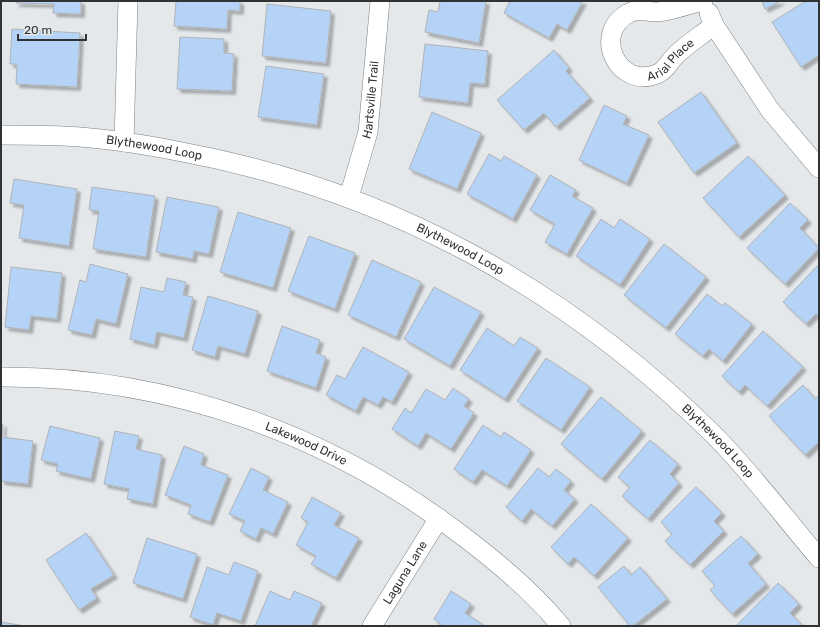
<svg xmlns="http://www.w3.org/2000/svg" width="820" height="627" viewBox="0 0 820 627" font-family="Rubik,sans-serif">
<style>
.building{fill:#b4d3f7;stroke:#b0b3b7;filter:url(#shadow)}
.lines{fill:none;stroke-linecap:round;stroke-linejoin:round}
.minor-casing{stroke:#7e8184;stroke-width:20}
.minor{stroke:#fff;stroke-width:19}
.labels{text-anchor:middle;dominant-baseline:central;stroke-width:3;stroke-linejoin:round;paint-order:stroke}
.street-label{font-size:12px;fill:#313234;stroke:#e4e8eb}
</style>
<defs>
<filter id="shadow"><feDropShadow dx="3.5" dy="3.5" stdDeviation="1" flood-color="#0004"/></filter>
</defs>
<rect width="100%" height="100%" fill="#e4e8eb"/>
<g class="building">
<polygon points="16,1 81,1 81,14 53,13 54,4 16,3"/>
<polygon points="176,1 240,1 240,11 228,10 227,29 174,26"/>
<polygon points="440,1 486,1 479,43 425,32 429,10 438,12"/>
<polygon points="510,1 583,1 567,30 557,24 549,38 504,13"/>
<polygon points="762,1 781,1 765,9"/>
<polygon points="806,1 819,1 819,55 801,67 772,22"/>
<polygon points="267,4 331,11 326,63 262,56"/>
<polygon points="12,29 80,33 77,87 16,84 17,64 10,64"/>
<polygon points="180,37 224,39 224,53 234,54 232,91 177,89"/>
<polygon points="425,44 488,51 485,84 470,83 468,103 419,97"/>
<polygon points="554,50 569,68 566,71 590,98 556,127 544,113 524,130 497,100"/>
<polygon points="266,66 324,74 317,125 258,117"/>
<polygon points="701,92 737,143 694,173 658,122"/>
<polygon points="604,105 627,116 623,124 649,135 627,183 579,160"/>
<polygon points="432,112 481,133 457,189 409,169"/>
<polygon points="489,154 501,161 504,156 537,175 513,219 467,194"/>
<polygon points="748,156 785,195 739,237 703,198"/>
<polygon points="550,175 576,190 572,196 593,208 567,254 545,242 555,224 530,210"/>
<polygon points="14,179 77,189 69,246 19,238 24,205 10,203"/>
<polygon points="92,187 155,196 146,257 93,249 99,211 89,210"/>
<polygon points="167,197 219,207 209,254 194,251 193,259 156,252"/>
<polygon points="790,203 808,220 800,228 819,248 785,284 747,248"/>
<polygon points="238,212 291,228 273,288 220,272"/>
<polygon points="601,219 614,228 620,219 650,239 620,285 576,256"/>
<polygon points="309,236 355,253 335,309 288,291"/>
<polygon points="664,244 706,277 666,328 624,295"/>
<polygon points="372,260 421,282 396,337 348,315"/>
<polygon points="90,264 128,274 116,324 96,319 92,335 68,330 80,280 86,282"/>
<polygon points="819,264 819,316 816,314 806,324 783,302"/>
<polygon points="11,267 62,273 57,319 31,316 29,330 5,327"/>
<polygon points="167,278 186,282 183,295 193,297 184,338 157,332 154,345 130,339 141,287 164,292"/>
<polygon points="434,287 481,312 450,366 404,339"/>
<polygon points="707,294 722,306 725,303 752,324 723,361 709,349 703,356 675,334"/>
<polygon points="208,296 258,311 245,354 218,346 215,357 192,350"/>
<polygon points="282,326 320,340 316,353 326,357 316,388 267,371"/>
<polygon points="487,328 514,346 520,337 538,348 505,399 460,370"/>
<polygon points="763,331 803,367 767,406 745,385 739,392 722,376"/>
<polygon points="363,347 409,372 392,402 383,397 378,405 363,397 356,411 326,395 337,375 345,379"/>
<polygon points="546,358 590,387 561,430 517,401"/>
<polygon points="803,385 815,399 819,396 819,442 805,455 769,416"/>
<polygon points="453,388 469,399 464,406 474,413 451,449 426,433 418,446 392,429 405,408 411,413 426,389 445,400"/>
<polygon points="601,397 642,431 602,479 561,444"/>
<polygon points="1,424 3,424 2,437 33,441 28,484 1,481"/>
<polygon points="483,425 501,437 504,432 531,450 507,486 482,470 473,482 454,469"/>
<polygon points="50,426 100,438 91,479 56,471 58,464 41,460"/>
<polygon points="115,431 139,436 136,449 162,455 153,504 127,499 129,489 104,484"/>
<polygon points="650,440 678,464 670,474 679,483 648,519 622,496 630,487 618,477"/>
<polygon points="184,446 204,454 201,465 228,475 210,522 188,514 191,505 165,495"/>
<polygon points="251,468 269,477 263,490 288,502 273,534 261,528 256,539 240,531 245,521 229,514"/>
<polygon points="538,468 549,477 556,469 571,481 564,490 575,499 552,526 531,509 522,521 506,507"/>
<polygon points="696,487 722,513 714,521 724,531 690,565 665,541 672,534 661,522"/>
<polygon points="312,497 341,513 334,525 359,538 336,578 311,564 316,556 296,545 308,522 301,518"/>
<polygon points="591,504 628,538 594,576 574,557 568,564 551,547"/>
<polygon points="86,533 114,575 91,589 97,598 79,610 46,560"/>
<polygon points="741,536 758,554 748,563 766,584 732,614 710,590 715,586 702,571"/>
<polygon points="147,538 197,554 183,599 133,583"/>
<polygon points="234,562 258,571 241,621 217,613 213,625 190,617 207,567 229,575"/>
<polygon points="624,566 631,575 640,567 667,599 633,626 630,626 598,587"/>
<polygon points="778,583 799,604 790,613 803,626 736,626"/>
<polygon points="270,591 290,600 294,591 322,603 311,626 255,626"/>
<polygon points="451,591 471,604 465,613 485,626 443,626 434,619"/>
<polygon points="1,622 25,626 1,626"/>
</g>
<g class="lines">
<defs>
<g id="minor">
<path id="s1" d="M 703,1 C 689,4 669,12 656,12 C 646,12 638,8 629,13 C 591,33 618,90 657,74 C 667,70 669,61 676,55 C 687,44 702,35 714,25"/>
<polyline points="709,13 714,25 770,110 819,168"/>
<path id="s2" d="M 1,135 C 22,135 43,135 63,136 C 103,138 143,144 182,152 C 387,190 565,288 713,434 C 751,472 784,517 819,558"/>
<polyline points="124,142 128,1"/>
<path id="s3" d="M 349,197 L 368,132 L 380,1"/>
<path id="s4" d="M 1,377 C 172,376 334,436 468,540 C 502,566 534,593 561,626"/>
<path id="s5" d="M 372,626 L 439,518"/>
</g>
</defs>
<use href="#minor" class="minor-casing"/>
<use href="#minor" class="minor"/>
</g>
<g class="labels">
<g class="street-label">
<text stroke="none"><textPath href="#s1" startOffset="198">Arial Place</textPath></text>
<text stroke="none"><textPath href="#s3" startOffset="100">Hartsville Trail</textPath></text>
<text stroke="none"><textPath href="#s2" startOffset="154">Blythewood Loop</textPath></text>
<text stroke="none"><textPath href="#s2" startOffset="478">Blythewood Loop</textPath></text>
<text stroke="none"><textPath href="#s2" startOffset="801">Blythewood Loop</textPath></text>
<text stroke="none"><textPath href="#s4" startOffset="315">Lakewood Drive</textPath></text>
<text stroke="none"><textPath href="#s5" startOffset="63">Laguna Lane</textPath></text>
</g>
</g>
<rect width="820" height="627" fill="none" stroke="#313234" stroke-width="4"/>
<path d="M18 34v6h68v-6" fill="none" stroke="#313234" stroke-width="2"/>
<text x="24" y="34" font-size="12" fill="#313234" stroke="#e4e8eb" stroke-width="3" paint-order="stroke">20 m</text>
</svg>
